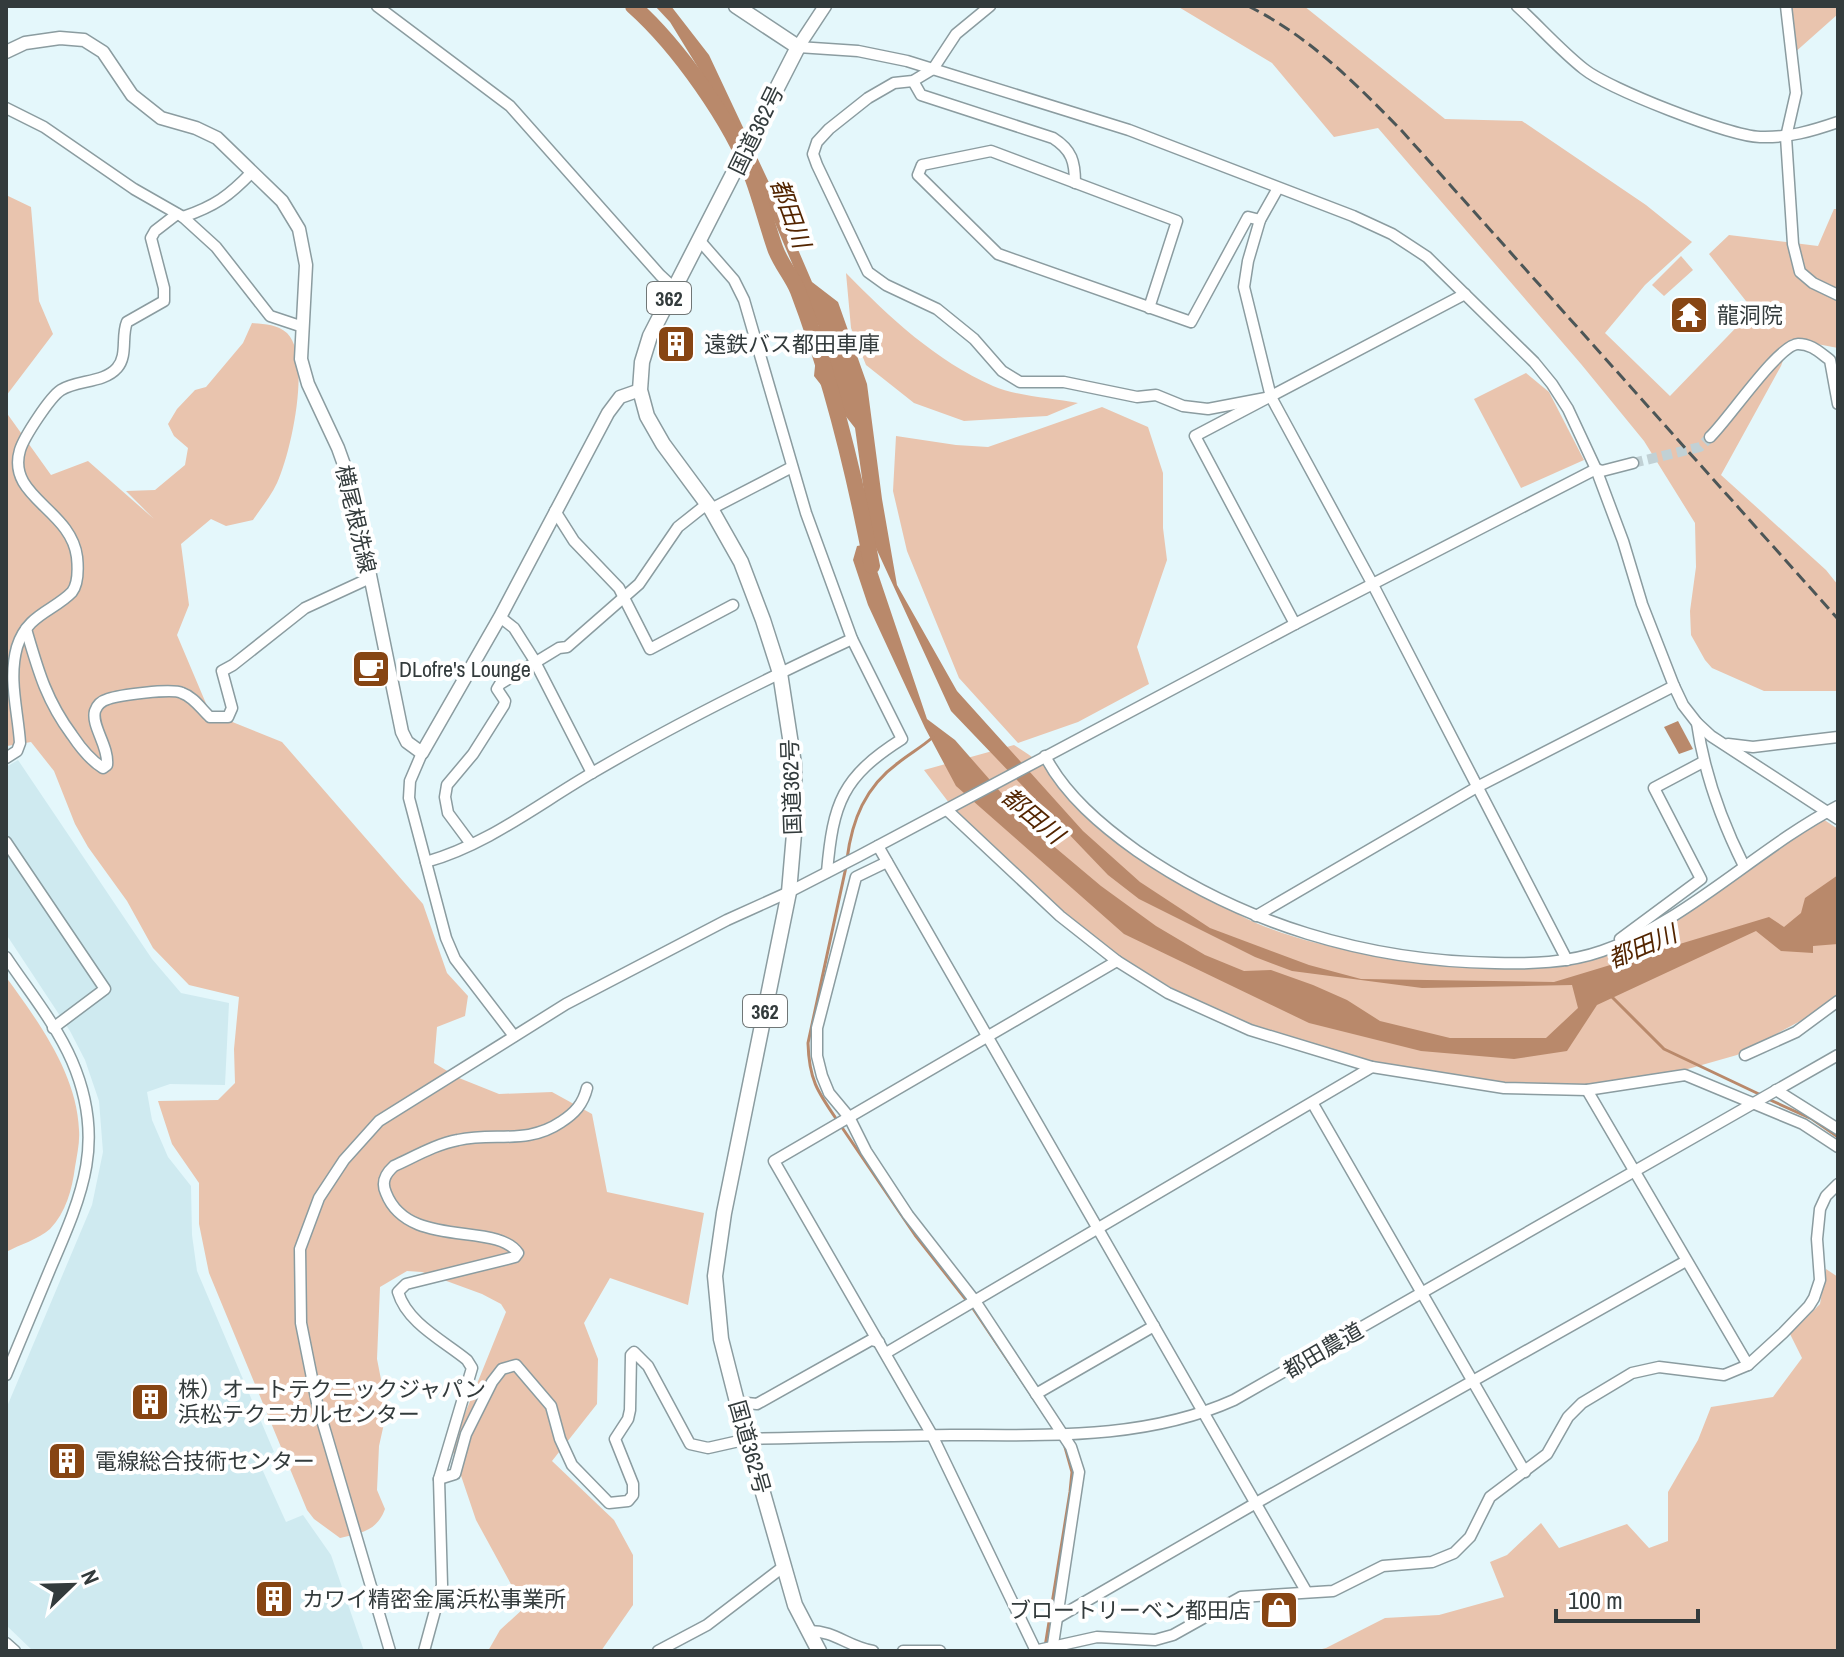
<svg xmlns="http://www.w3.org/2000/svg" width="1844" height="1657" viewBox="0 0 1844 1657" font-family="'Archivo Narrow','Noto Sans JP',sans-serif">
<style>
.built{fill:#cfeaf0}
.green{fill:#e9c4ae}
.water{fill:#b9896b}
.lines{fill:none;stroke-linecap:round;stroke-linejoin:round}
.stream{stroke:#b9896b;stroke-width:3}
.river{stroke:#b9896b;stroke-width:16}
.minor-tunnel{stroke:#c1d1d5;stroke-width:10;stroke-dasharray:10 5;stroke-linecap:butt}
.minor-casing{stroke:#8b9ca0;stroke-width:13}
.major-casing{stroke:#8b9ca0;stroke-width:15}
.highway-casing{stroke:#8b9ca0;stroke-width:17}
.minor{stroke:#fff;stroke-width:10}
.major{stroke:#fff;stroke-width:12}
.highway{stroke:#fff;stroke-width:14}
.rail{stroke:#4c5657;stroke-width:3;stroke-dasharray:12 6;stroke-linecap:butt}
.labels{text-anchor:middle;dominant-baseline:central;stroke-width:8;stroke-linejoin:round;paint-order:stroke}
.shield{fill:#fff;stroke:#707676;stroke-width:2}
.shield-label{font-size:20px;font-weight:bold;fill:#333b3c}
.street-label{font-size:22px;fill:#333b3c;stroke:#fff}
.poi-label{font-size:22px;fill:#333b3c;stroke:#fff;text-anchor:start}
.water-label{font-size:24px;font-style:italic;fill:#532500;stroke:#fff}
</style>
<rect width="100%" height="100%" fill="#e4f7fb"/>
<polygon class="built" points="18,760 152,959 181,993 229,1003 225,1085 170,1084 147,1092 152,1120 168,1157 191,1186 192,1235 197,1271 274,1452 258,1460 286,1522 303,1515 331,1555 364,1651 33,1651 6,1625 6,1409 92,1205 103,1152 99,1101 85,1060 70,1031 6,934 6,767"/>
<g class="green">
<polygon points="1177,6 1304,6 1445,119 1522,121 1646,205 1692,242 1645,285 1605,333 1670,396 1753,310 1709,254 1729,235 1818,246 1834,209 1838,209 1838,348 1791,339 1781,366 1721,475 1826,570 1838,585 1838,691 1764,691 1712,668 1705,660 1691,635 1690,611 1696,567 1695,523 1644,441 1581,364 1378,128 1334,137 1272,63"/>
<polygon points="1785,6 1838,6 1838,14 1793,54"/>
<polygon points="6,195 31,207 39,301 53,334 6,396"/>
<polygon points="1681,256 1693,270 1664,296 1652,285"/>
<path d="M 846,273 C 889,317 936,361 993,386 C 1016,396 1052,398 1078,403 L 1047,416 L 964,421 L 914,403 L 866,365 L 851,328 Z"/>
<path d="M 252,323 C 264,324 277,324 287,333 C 312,358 291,453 277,483 C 271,496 261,508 253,520 L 226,526 L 211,519 L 181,544 L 189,605 L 177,635 L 210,713 L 282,742 L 423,904 L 447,973 L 468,996 L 465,1016 L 437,1027 L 434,1063 L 459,1078 L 499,1094 L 552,1092 L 592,1114 L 607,1192 L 704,1213 L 688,1305 L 610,1278 L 584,1323 L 598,1359 L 597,1404 L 552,1461 L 614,1520 L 633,1555 L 633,1605 L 601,1651 L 488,1651 L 500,1630 L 524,1608 L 476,1520 L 453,1452 L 464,1416 L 506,1312 L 501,1304 L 482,1294 L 422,1272 L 407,1271 L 380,1287 L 377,1359 L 387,1410 L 379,1446 L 377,1490 L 385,1509 C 377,1531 361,1533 340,1538 L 314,1519 L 307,1510 L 209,1273 L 199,1224 L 199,1183 L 172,1144 L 158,1101 L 218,1100 L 235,1083 L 234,1049 L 239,997 L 189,985 L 153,948 L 127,901 L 88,847 L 75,824 L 54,771 L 31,742 L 7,746 L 6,743 L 6,412 L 51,475 L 88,461 L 154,519 L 126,491 L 155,490 L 185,465 L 188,448 L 174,436 L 168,424 L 177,409 L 195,390 L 206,387 L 243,343 Z"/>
<polygon points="1526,373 1549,392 1584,460 1521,488 1474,399"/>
<polygon points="1102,407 1148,427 1163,473 1163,528 1167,560 1137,647 1149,684 1078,722 1018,743 959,678 907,551 893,491 896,436 956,445 988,447"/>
<path d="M 1014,745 C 1063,774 1095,822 1140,857 C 1156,869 1176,878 1193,887 C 1214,899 1234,914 1256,923 C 1357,966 1515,974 1621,948 L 1823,819 L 1838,829 L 1838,994 L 1817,1012 L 1737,1055 L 1649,1080 L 1559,1087 L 1488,1084 L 1367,1062 L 1260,1028 L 1195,1001 L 1109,952 L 1018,874 L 959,816 L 924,770 Z"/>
<path d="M 6,977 C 38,1021 77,1074 79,1130 C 80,1142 77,1155 75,1167 C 72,1190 66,1212 50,1229 C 39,1239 19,1245 6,1252 Z"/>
<polygon points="1826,1269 1838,1277 1838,1651 1314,1651 1326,1648 1385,1618 1439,1615 1504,1597 1490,1562 1507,1555 1541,1523 1559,1548 1627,1524 1649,1548 1668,1541 1668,1492 1698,1440 1711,1407 1773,1397 1802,1358 1790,1334 1820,1304"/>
</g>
<g class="water">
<polygon points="655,6 671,6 709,55 772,189 812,282 838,302 867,384 882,499 897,585 957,691 1083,831 1140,882 1210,928 1309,965 1361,979 1554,982 1769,917 1784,927 1801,913 1805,898 1838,875 1838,944 1813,946 1813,953 1781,951 1756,931 1597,1005 1567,1051 1514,1059 1421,1051 1309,1023 1124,934 956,786 925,728 868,605 853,560 857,546 868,544 927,719 955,740 1032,828 1101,886 1156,926 1205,955 1244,971 1271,970 1313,985 1347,1000 1380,1021 1450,1038 1546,1038 1578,1008 1572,985 1422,988 1292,971 1255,957 1139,899 1108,875 951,711 870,535 855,428 814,376 819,327 734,126 670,22"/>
<polygon points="1678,721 1693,749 1679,754 1664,727"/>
</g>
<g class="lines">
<g class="stream">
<path d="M 847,859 C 852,820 865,787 898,763 C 909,754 922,747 933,737"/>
<polyline points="1610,995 1664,1049 1761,1095"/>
<polyline points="1768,1099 1812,1119 1838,1137"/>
<path d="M 837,1120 C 817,1091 809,1079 808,1043 L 846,867"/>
<polyline points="841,1126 915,1235 967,1301"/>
<polyline points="972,1307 1046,1417"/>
<polyline points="1045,1647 1070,1492 1072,1472 1065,1447"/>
</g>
<path class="river" d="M 633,6 C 678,46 732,122 753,179 C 761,201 767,225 775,248 C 780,263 792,276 798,291 C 830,375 855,477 872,566"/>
<polyline class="minor-tunnel" points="1633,463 1700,447 1710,437"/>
<defs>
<g id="minor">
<polyline points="377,6 510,106 660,275 674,288"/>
<polyline points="990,6 956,34 933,69 913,81 894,83 868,98 829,129 817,142 813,154 817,165 868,272 886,285 937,309 974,339 1002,371 1020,382 1064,382 1137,397 1156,395 1183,406 1208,409 1271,397"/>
<path d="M 1517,6 C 1540,27 1560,50 1584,69 C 1609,89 1729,136 1760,137 C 1788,138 1812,131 1838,122"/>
<polyline points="1786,6 1796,93 1786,137 1793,244 1800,272 1813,283 1838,295"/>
<polyline points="798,47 858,51 907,61 1129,130 1353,216 1392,234 1427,257 1534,362 1552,384 1568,409 1596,469 1623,541 1642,604 1674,686 1683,705 1697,723 1711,736 1838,819"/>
<path d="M 913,81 L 921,95 L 1053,138 C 1072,150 1075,162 1075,183"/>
<polyline points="6,108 44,127 134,189 183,217 216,247 270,316 303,327"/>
<polyline points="1278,188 1260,220 1248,261 1244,287 1271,397 1372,583 1567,960"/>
<path d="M 183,217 C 215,206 229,196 252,172"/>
<path d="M 700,241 L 734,280 L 744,300 L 806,513 L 852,639 L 902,739 C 842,777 833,803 827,872"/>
<polyline points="1149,308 1177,221 991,151 922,165 918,175 998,254 1191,322 1248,217 1260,220"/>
<path d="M 1710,437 C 1728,420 1779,344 1798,344 C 1812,344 1820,353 1830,360 L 1838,404"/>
<polyline points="711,509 792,467"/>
<polyline points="555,511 574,541 619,588 650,649 733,605"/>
<polyline points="500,617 514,628 533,658 592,773"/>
<polyline points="1295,624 1195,436 1465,294"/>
<path d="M 26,629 C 38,670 46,700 72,735 C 80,747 90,760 103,768 L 107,765 C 109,746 91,726 95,711 C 97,705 101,701 108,699 C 119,695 172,688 182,693 C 194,697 202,710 210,717 L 228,717 L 232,708 L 222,671 L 233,665 L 305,608 L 370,578"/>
<path d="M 1697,723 C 1704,773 1721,820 1744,866"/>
<polyline points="1728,744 1753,747 1838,737"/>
<polyline points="422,753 410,781 409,798 446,938 455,959 514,1036"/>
<path d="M 1045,756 C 1065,795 1102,826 1137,851 C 1243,924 1366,961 1495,963 C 1531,964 1568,963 1602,951 C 1688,921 1757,848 1838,806"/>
<path d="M 6,758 L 17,751 L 20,743 C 18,711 8,679 17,647 C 27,614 54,611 72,592 C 79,583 78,567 77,557 C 71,509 6,497 20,450 C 24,437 50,397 61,390 C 77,380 104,383 117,368 C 128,356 121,336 127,322 L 164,301 L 164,288 L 151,238 L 155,231 L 177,214"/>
<polyline points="947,810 1060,916 1117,961 1168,993 1250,1030 1372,1067 1504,1088 1587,1090 1685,1075 1803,1124 1838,1147"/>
<polyline points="6,842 105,989 53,1028"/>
<polyline points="471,844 448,813 445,797 447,785 473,754 504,705 505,701 497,689 500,684 559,648 567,647 639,584 678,527 707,504"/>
<polyline points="878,846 1306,1591"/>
<path d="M 426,862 C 487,845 537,805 592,773 C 675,724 764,680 852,639"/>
<polyline points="887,862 856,877 817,1028 817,1056 822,1076 829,1093 849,1117 866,1151 908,1215 975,1301 1071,1447 1079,1472 1052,1651"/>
<polyline points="1256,916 1477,787 1674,686"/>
<polyline points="1620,939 1701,879 1654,788 1703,762"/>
<path d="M 6,957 C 28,990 56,1024 72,1061 C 106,1140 83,1193 51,1267 C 36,1303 21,1339 6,1375"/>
<polyline points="1745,1055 1796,1032 1838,1001"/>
<polyline points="1587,1090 1748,1365"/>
<polyline points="1776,1090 1838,1129"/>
<polyline points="1313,1104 1525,1472"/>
<polyline points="886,1353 1372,1067"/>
<polyline points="1036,1394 1154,1326"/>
<polyline points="737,1402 757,1404 871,1340 879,1342"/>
<path d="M 439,1479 L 455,1474 L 466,1434 L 492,1382 L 502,1369 L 516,1365 L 551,1406 L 560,1439 L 572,1465 L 609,1503 L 628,1501 L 633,1495 L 633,1484 L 615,1439 L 628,1419 L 630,1410 L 631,1355 L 634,1352 L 648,1366 L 690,1444 L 708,1448 L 748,1439 C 815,1437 883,1436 951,1435 C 1047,1435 1145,1440 1234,1400 L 1838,1055"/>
<polyline points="1057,1618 1256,1503 1686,1261"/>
<path d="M 809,1631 C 836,1631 846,1646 873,1651"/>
<polyline points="6,1643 15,1651"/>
<polyline points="390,1651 317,1403 301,1323 300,1249 319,1198 344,1160 379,1121 566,1004 727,920 789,892 859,856 1295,624 1596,469 1602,471 1633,463"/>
<path d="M 424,1651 L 442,1585 L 439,1479 L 472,1368 L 467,1360 C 444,1341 407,1323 398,1292 L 406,1284 L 515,1257 L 518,1253 C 496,1221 408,1250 386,1193 C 381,1182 385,1174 394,1166 C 414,1157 436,1144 458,1140 C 495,1132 527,1145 561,1122 C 575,1113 583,1104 587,1088"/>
<polyline points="658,1651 707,1625 783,1567"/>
<polyline points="903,1651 940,1651"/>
<polyline points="1034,1651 1097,1637 1155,1640 1173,1635 1241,1597 1333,1591 1383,1566 1432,1562 1454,1553 1470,1537 1490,1497 1547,1454 1568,1417 1582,1403 1632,1373 1659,1367 1724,1375 1748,1365 1783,1333 1809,1306 1814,1298 1820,1280 1817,1239 1820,1209 1826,1196 1838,1184"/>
<polyline points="1036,1651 932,1435 774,1161 1117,961"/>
</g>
<g id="major">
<polyline points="798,47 825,6"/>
<polyline points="6,52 25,43 60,38 84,40 103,52 132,95 161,118 196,128 217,138 282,201 299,229 306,265 301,359 308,384 338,448 352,487 402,732 407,742 422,753 500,617 608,413 620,397 640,390"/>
</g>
<polyline id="highway" points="736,6 798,47 650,336 642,362 640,390 647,416 663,444 711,509 741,562 763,620 780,673 794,764 795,822 789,892 724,1213 715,1276 721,1339 737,1402 795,1605 819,1651"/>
</defs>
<use href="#minor" class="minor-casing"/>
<use href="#major" class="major-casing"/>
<use href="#highway" class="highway-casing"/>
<use href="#minor" class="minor"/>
<use href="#major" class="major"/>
<use href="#highway" class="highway"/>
<path class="rail" d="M 1248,6 C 1309,36 1355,83 1402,131 L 1838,619"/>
</g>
<defs>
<symbol id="temple-square" viewBox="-11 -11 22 22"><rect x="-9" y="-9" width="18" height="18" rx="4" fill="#874513" stroke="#fff"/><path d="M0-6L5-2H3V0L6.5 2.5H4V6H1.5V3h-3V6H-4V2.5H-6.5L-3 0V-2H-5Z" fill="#fff"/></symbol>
<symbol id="building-square" viewBox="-11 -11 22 22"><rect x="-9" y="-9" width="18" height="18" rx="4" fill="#874513" stroke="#fff"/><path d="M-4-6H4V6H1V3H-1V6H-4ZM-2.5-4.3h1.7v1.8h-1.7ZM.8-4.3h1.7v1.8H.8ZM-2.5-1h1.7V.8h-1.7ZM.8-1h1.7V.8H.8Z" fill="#fff"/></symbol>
<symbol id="cafe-square" viewBox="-11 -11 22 22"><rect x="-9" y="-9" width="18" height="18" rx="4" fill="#874513" stroke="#fff"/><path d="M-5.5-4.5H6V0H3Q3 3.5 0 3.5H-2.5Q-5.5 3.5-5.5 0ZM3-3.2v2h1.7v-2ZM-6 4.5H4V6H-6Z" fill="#fff"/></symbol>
<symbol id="shop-square" viewBox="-11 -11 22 22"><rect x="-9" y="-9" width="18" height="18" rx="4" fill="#874513" stroke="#fff"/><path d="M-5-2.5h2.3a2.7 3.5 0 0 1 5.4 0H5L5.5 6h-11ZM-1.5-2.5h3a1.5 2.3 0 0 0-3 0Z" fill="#fff"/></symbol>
</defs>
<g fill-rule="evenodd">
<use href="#temple-square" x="1667" y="293" width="44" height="44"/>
<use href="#building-square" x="654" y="322" width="44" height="44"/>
<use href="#cafe-square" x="349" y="647" width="44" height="44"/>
<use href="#building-square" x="128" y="1380" width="44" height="44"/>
<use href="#building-square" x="45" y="1439" width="44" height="44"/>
<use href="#building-square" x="252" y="1577" width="44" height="44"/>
<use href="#shop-square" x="1257" y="1588" width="44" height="44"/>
</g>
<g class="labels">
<g class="shield">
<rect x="647" y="282" width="44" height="32" rx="6"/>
<rect x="743" y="995" width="44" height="32" rx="6"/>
</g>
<g class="shield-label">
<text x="669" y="298">362</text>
<text x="765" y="1011">362</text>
</g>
<g class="street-label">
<text transform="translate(756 130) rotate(-64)">国道362号</text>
<text transform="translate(356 519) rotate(77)">横尾根洗線</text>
<text transform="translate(791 787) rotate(-92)">国道362号</text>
<text transform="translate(1323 1350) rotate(-30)">都田農道</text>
<text transform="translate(750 1447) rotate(74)">国道362号</text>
</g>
<g class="poi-label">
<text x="1717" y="315">龍洞院</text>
<text x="704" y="344">遠鉄バス都田車庫</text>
<text x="399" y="669">DLofre's Lounge</text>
<text x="178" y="1389">株）オートテクニックジャパン<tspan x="178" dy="25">浜松テクニカルセンター</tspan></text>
<text x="95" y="1461">電線総合技術センター</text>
<text x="302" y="1599">カワイ精密金属浜松事業所</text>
<text x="1251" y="1610" text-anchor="end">ブロートリーベン都田店</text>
</g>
<g class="water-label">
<text transform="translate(791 213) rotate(70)">都田川</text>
<text transform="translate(1033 815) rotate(40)">都田川</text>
<text transform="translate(1642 946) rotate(-23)">都田川</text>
</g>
</g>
<rect width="1844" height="1657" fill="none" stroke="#333b3c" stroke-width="16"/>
<g transform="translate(72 1585) rotate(67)" stroke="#ffffff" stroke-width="6" paint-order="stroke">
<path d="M0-6L14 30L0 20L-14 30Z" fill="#333b3c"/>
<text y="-12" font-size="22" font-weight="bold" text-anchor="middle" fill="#333b3c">N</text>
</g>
<path d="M1556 1609v12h142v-12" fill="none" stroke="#333b3c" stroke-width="4"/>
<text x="1568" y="1609" font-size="24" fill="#333b3c" stroke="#ffffff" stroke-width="6" paint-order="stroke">100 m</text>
</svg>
